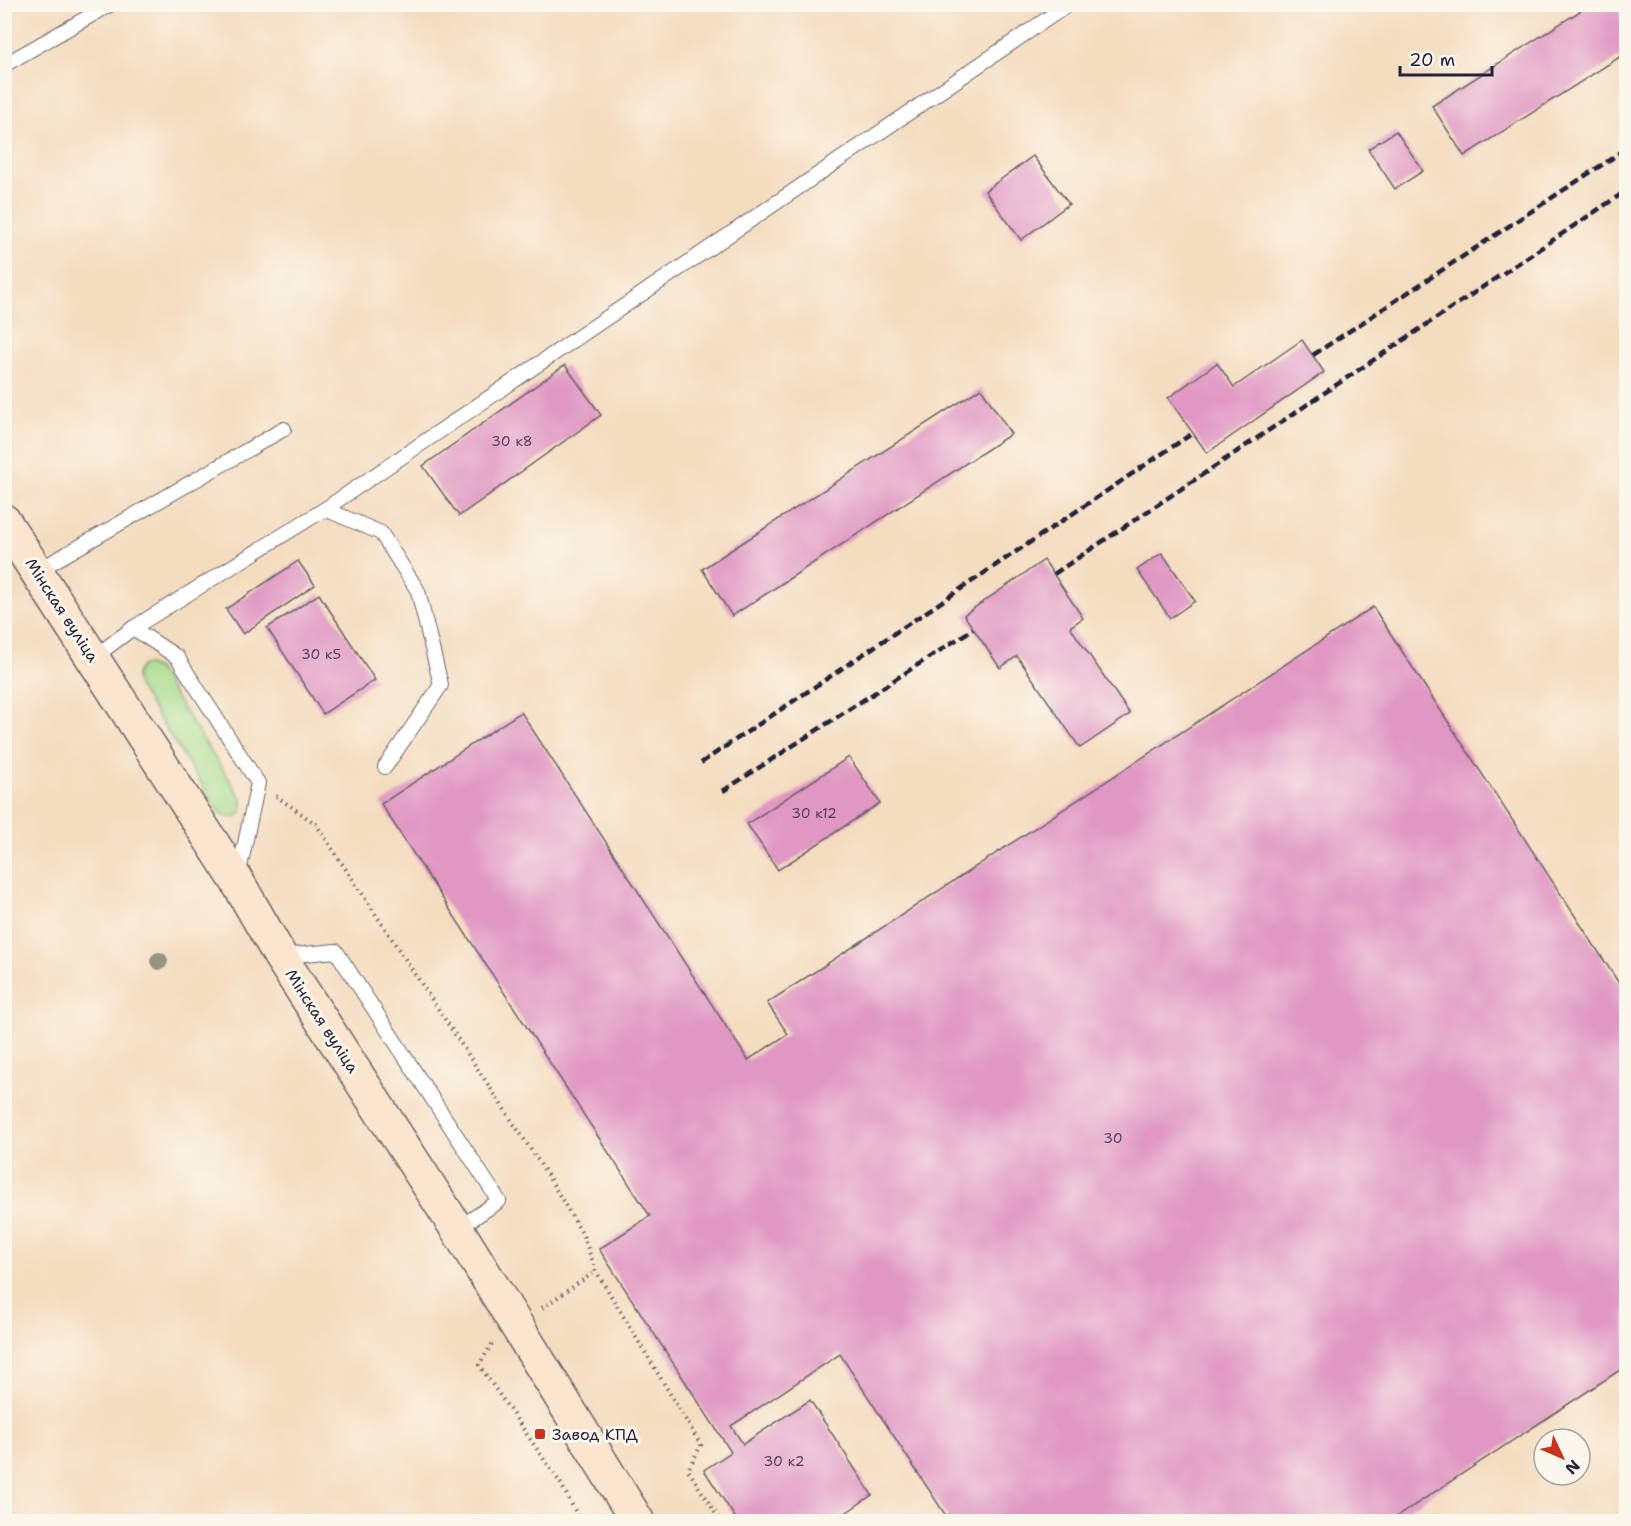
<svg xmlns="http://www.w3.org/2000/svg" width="1631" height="1526" viewBox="0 0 1631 1526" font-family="'Shantell Sans',sans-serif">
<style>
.green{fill:#a6da8a;stroke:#647e62;stroke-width:1.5}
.building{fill:#e097c3}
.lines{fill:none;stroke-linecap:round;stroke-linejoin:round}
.service-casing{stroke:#6c6369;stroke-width:16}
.secondary-casing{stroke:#6c6369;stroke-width:36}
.path{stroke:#6c6369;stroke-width:4;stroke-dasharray:1.5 4.5;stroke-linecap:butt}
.service{stroke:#fff;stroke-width:14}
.secondary{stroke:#fbe5cf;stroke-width:33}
.rail{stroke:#22223b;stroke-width:4.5;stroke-dasharray:9 4.5;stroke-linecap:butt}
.tree{fill:#969484}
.poi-dot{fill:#c8321e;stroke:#fbf7ec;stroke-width:2}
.labels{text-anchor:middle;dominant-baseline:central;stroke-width:6;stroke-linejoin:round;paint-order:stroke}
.number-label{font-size:14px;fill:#523f5d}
.street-label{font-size:16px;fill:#22223b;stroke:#fbf7ec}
.poi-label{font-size:16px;fill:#22223b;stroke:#fbf7ec;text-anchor:start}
</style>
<rect width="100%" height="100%" fill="#fbf7ec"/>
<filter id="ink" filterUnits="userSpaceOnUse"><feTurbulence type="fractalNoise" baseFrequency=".0167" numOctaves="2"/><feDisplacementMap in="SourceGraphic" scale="12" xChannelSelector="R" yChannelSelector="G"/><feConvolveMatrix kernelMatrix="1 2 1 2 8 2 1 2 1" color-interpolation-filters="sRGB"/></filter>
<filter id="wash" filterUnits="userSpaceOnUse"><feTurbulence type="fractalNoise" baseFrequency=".008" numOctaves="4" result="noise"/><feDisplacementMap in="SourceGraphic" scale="24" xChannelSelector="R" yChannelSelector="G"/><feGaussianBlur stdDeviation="1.35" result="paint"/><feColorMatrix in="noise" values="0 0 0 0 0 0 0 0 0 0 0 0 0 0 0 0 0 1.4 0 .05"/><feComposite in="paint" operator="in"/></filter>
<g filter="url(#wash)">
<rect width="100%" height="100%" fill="#f4dcbf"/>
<path class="green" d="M 142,665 L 149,665 L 157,669 L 242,799 L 242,811 L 237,816 L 229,818 L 221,814 L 139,688 C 134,678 134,674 142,665 Z"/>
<g id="blocks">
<g class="building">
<polygon points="1591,4 1615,4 1626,23 1626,53 1464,156 1432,106"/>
<polygon points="1396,131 1423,171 1395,189 1368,149"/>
<polygon points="1033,156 1069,204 1021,240 985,191"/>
<polygon points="1302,340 1324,372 1207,453 1168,398 1217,363 1234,387"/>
<polygon points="565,365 601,415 459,516 423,466"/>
<polygon points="981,388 1011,434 732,616 702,569"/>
<polygon points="1162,553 1195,601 1170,618 1137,570"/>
<polygon points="1044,560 1083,618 1070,627 1130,714 1080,748 1017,656 1000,668 964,615"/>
<polygon points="298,561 315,585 243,634 226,609"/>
<polygon points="319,594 375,680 323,714 267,628"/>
<polygon points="1373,607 1626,994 1626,1366 1389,1522 950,1522 840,1354 731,1426 743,1444 810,1400 872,1495 832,1522 738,1522 704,1470 731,1452 599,1249 650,1216 381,804 521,712 748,1060 788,1034 767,1003"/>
<polygon points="849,757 880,803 778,870 747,824"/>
</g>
</g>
</g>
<g filter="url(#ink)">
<use href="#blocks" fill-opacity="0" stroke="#6c6369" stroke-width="1.5"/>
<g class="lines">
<defs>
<g id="service">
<polyline points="4,65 111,4"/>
<polyline points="325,509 1069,4"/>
<polyline points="37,571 284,429"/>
<polyline points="133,628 177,657 258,783 238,876"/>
<polyline points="93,658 133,628 325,509 381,533 418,591 441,685 385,767"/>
<polyline points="283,956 336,951 499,1201 457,1229"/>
</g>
<polyline id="secondary" points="4,521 237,881 280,956 457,1229 638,1522"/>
</defs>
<use href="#service" class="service-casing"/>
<use href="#secondary" class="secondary-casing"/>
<g class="path">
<polyline points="276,796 316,824 545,1171 583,1235 596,1271 701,1445 688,1470 721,1522"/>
<polyline points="542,1308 596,1271"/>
<polyline points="492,1344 479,1365 561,1484 581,1522"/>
</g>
<use href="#service" class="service"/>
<use href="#secondary" class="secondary"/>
<g class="rail">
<polyline points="1313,355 1626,149"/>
<polyline points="1054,574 1626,191"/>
<polyline points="701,763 1193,433"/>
<polyline points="723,791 973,629"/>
</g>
</g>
<circle class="tree" cx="159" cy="961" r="9"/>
</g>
<rect class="poi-dot" x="534" y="1428" width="12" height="12" rx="3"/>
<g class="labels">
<g class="number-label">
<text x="512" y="441">30 к8</text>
<text x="321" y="654">30 к5</text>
<text x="814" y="813">30 к12</text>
<text x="1113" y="1138">30</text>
<text x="784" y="1461">30 к2</text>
</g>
<g class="street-label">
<text transform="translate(62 610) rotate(57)">Мінская вуліца</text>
<text transform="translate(322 1021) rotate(57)">Мінская вуліца</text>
</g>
<g class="poi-label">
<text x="552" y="1434">Завод КПД</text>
</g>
</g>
<rect width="1631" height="1526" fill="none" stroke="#fbf7ec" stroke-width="24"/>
<g transform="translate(1562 1457) rotate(134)"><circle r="28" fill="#fbf7ec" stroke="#a4a2a5" stroke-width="1.5"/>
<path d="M0-4.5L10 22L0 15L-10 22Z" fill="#c8321e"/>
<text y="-9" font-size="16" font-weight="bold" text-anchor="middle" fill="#22223b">N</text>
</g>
<path d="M1400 66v9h92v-9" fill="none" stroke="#22223b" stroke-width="3"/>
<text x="1409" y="66" font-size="18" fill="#22223b" stroke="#fbf7ec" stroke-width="4.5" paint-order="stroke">20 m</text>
</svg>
